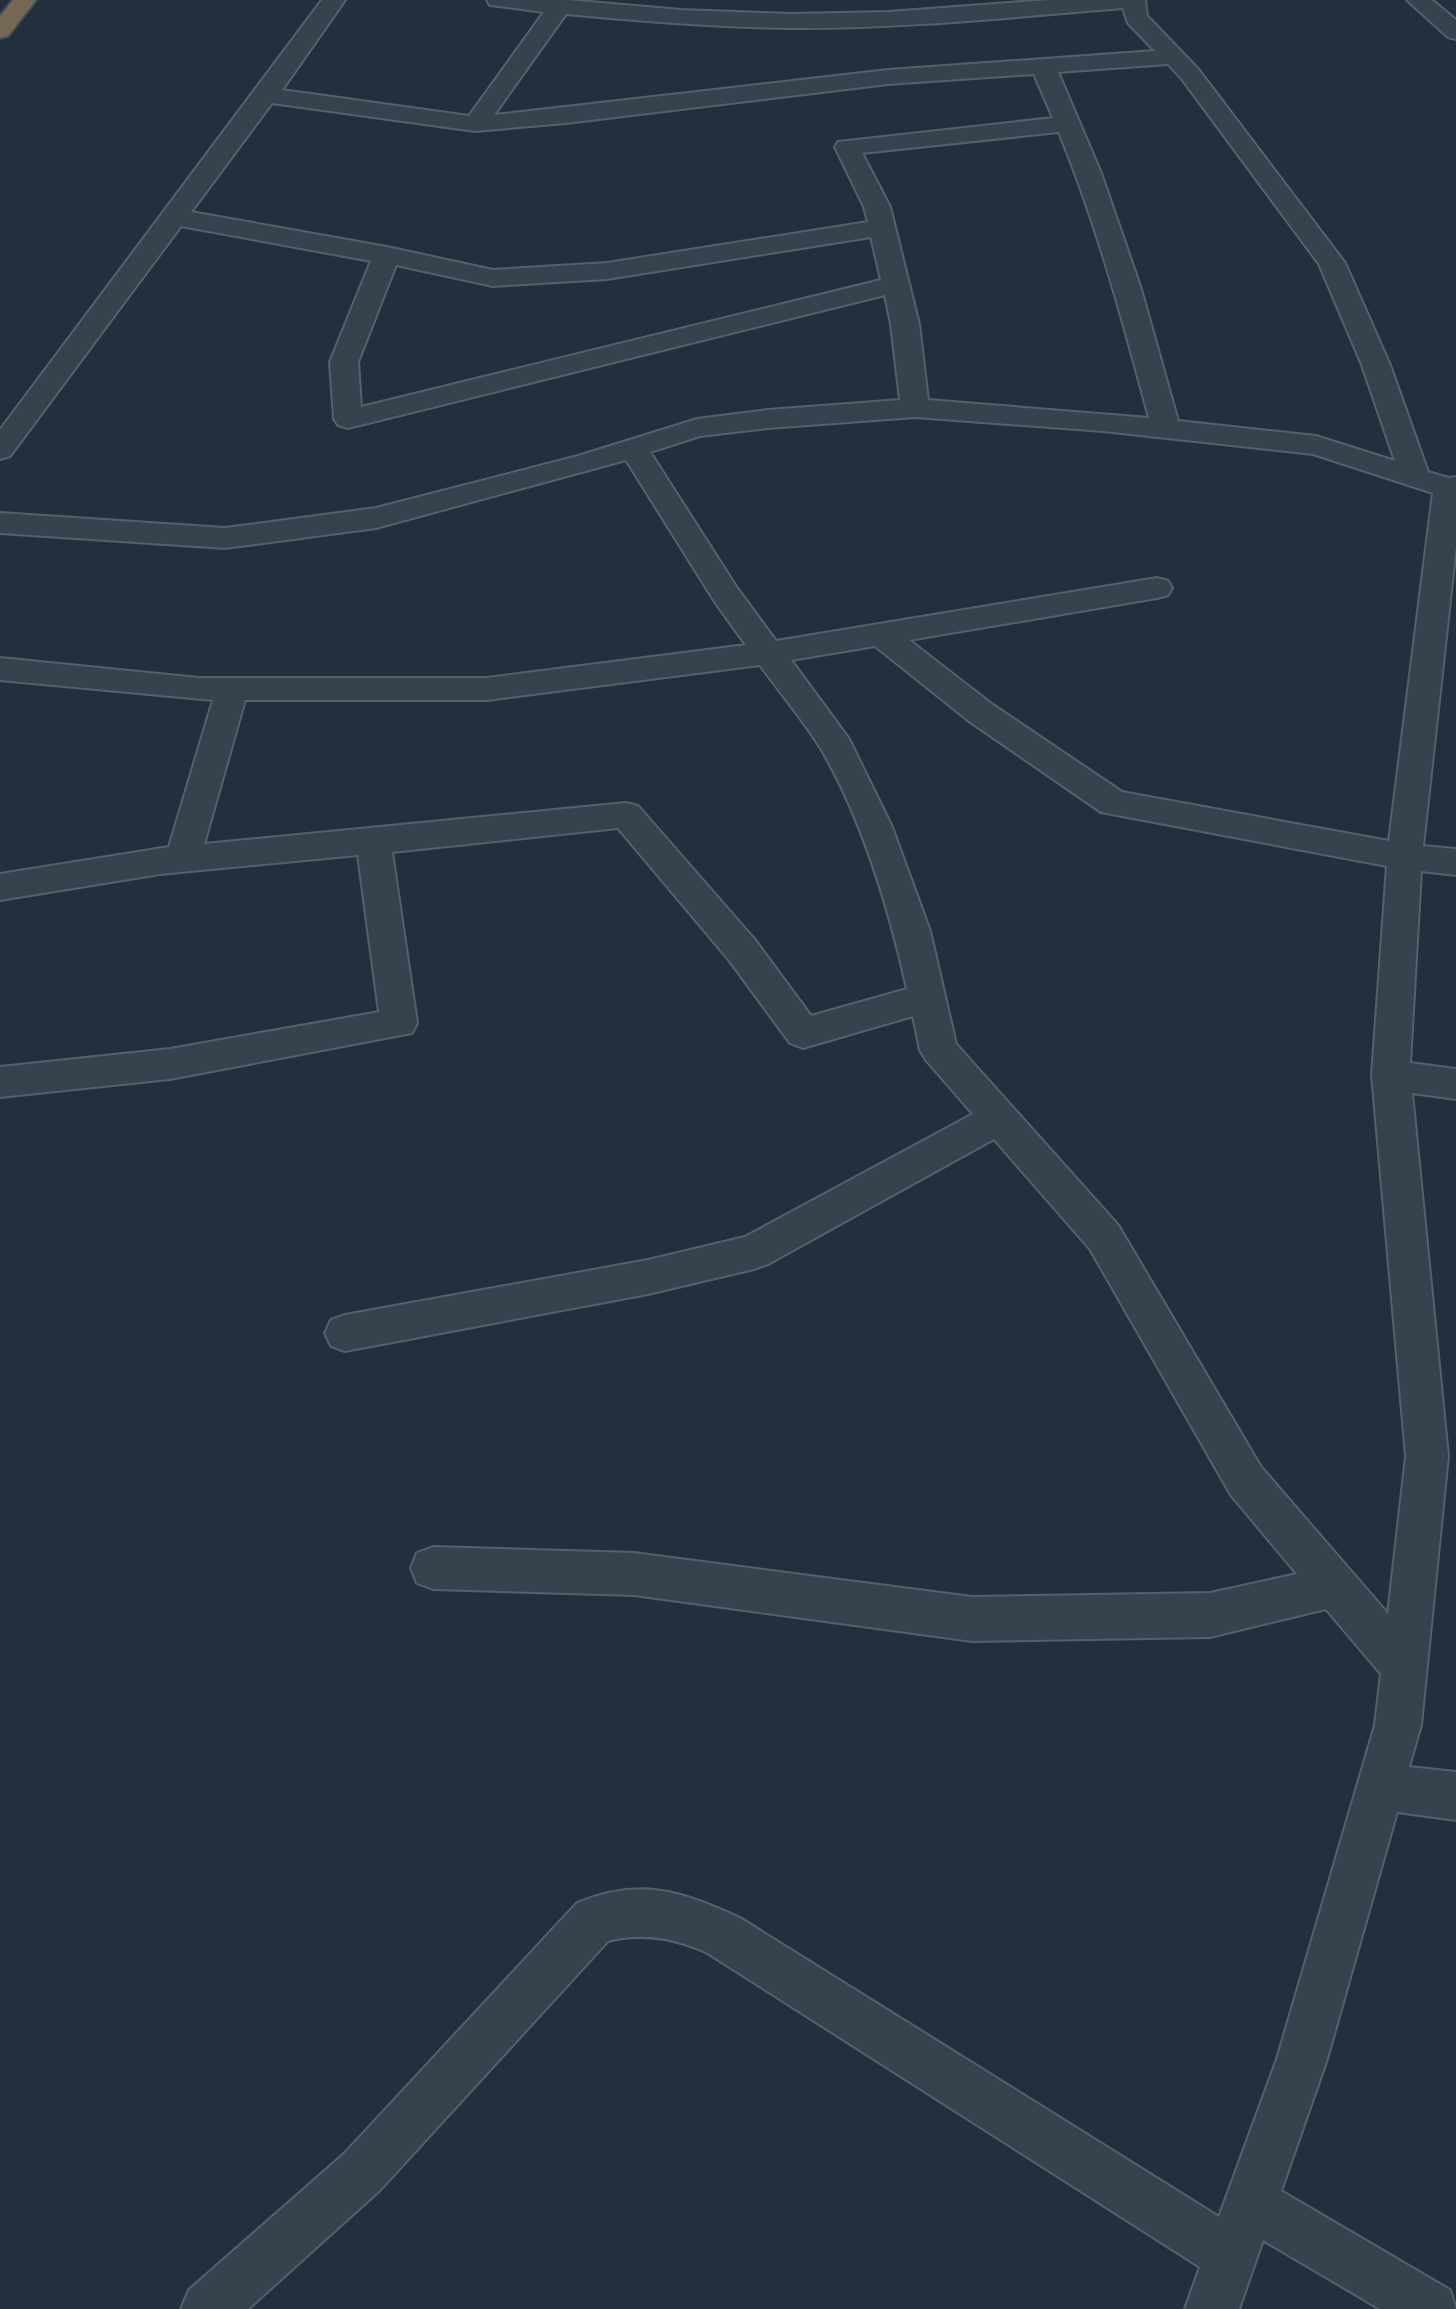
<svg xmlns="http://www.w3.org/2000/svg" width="1456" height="2309" viewBox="0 0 1456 2309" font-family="'Golos Text',sans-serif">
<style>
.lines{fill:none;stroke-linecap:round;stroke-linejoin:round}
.minor-casing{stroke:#565f6c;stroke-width:4}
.highway-casing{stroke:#434c59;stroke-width:4}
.minor{fill:#38414e;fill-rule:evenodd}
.highway{fill:#746855;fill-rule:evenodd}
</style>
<rect width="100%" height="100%" fill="#242f3e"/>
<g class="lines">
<defs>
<g id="minor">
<path d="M 322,0 L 345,0 L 282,90 L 469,116 L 544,12 L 490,5 L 487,0 L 567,0 L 681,10 L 791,14 L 889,12 L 1049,0 L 1145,0 L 1147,16 L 1198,69 L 1345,263 L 1390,365 L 1428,472 L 1449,478 L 1456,477 L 1456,546 L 1423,846 L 1456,849 L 1456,875 L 1421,871 L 1410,1063 L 1456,1069 L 1456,1099 L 1412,1093 L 1448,1456 L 1421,1725 L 1409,1767 L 1456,1772 L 1456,1820 L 1397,1812 L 1327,2059 L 1281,2191 L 1450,2290 L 1456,2309 L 1380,2309 L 1263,2240 L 1239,2309 L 1185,2309 L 1200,2267 L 706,1952 C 674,1938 642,1932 608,1941 L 380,2190 L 248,2309 L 181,2309 L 189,2290 L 344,2154 L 577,1903 C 640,1877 681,1891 740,1918 L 1219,2217 L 1277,2059 L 1375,1725 L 1381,1674 L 1326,1609 L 1210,1637 L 972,1641 L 634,1595 L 433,1589 L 417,1583 L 411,1568 L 417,1553 L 433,1547 L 634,1553 L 972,1597 L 1210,1593 L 1297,1574 L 1231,1495 L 1090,1249 L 994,1139 L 768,1264 L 754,1269 L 648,1294 L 345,1351 L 331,1346 L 325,1333 L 331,1320 L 345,1315 L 648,1260 L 745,1237 L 973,1114 L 926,1060 L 920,1050 L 913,1016 L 803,1048 L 790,1043 L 729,960 L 618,828 L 392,852 L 417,1023 L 412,1033 L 170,1079 L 0,1097 L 0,1067 L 170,1049 L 379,1012 L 358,855 L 160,874 L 0,900 L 0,874 L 169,847 L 213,700 L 0,680 L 0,658 L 199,678 L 487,678 L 746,645 L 715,602 L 626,460 L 376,528 L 225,548 L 0,533 L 0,513 L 225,528 L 376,508 L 578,456 L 697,419 L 768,410 L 900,400 L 891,324 L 885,295 L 348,428 L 338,425 L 334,419 L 330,362 L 371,261 L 181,226 L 10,456 L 0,459 L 0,430 ZM 1123,8 L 1128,23 L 1155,51 L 888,70 L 494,115 L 566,14 C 640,21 714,27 789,28 C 901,29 1012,17 1123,8 ZM 1168,64 L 1182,79 L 1319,264 L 1362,365 L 1395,461 L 1316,436 L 1178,421 L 1141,289 L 1101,173 L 1058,72 ZM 1034,74 L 1053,118 L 838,142 L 835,147 L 864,207 L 868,222 L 607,263 L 493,270 L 387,247 L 191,212 L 272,103 L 475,131 L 566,123 L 888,84 ZM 1059,132 C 1097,225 1123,321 1149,418 L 928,400 L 919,324 L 890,207 L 862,153 ZM 871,237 L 881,280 L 361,407 L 358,362 L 396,265 L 493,286 L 607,279 ZM 915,417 L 1103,431 L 1313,454 L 1433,493 L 1389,841 L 1122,792 L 993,705 L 909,640 L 1157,598 L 1168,595 L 1172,588 L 1168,581 L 1157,578 L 776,641 L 737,588 L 650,452 L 700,436 L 768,428 ZM 875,646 L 969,721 L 1101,812 L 1387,866 L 1372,1075 L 1406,1456 L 1388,1614 L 1261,1467 L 1118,1225 L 956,1044 L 930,931 L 892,827 L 849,739 L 791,660 ZM 760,665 C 781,694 805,722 823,752 C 864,824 889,908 907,989 L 811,1016 L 755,940 L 638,806 L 626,803 L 204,844 L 245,700 L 487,700 Z"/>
<polygon points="1407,0 1432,0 1456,20 1456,39 1448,37"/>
</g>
<polygon id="highway" points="13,0 36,0 8,36 0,38 0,16"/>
</defs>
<use href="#minor" class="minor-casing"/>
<use href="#highway" class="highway-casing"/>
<use href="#minor" class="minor"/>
<use href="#highway" class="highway"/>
</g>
</svg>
